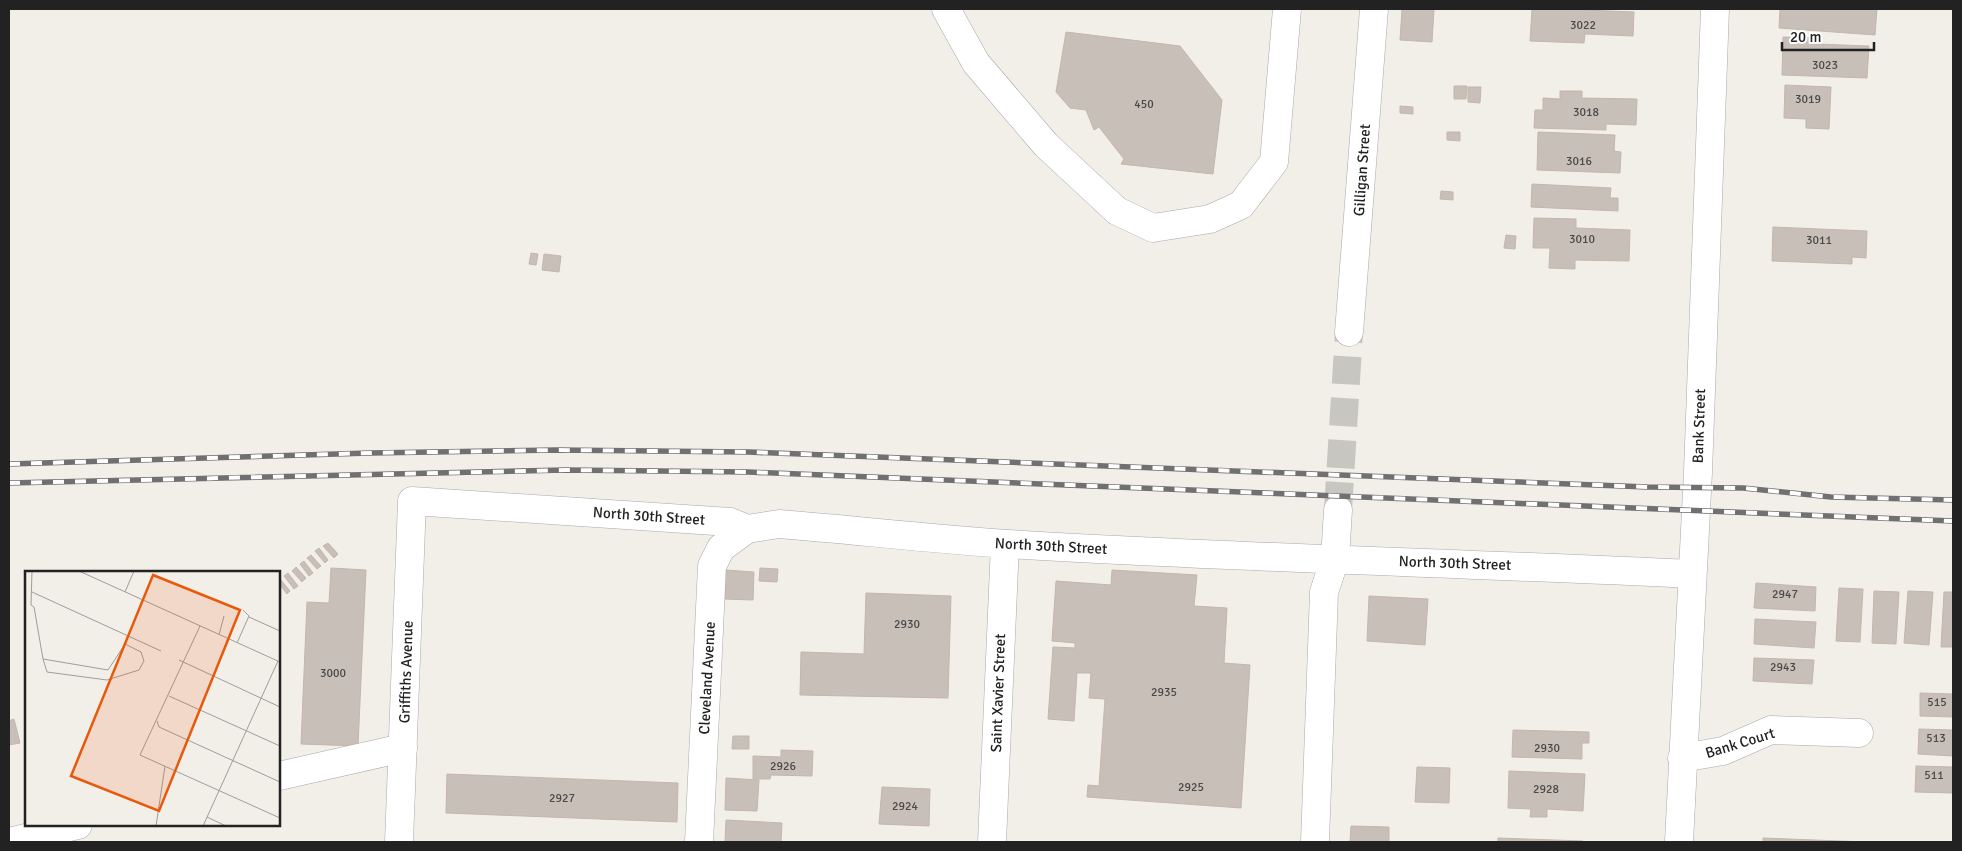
<svg xmlns="http://www.w3.org/2000/svg" width="1962" height="851" viewBox="0 0 1962 851" font-family="Signika,sans-serif">
<style>
.building{fill:#c7bfb8;stroke:#c4b6ab}
.lines{fill:none;stroke-linecap:round;stroke-linejoin:round}
.minor-tunnel{stroke:#c8c6c1;stroke-width:28;stroke-dasharray:28 14;stroke-linecap:butt}
.minor-casing{stroke:#a9a9a9;stroke-width:29}
.minor{stroke:#fff;stroke-width:28}
.rail-casing{stroke:#707070;stroke-width:5.5}
.rail{stroke:#fff;stroke-width:4;stroke-dasharray:11;stroke-linecap:butt}
.labels{text-anchor:middle;dominant-baseline:central;stroke-width:4.5;stroke-linejoin:round;paint-order:stroke}
.number-label{font-size:12px;fill:#4b4948}
.street-label{font-size:15px;fill:#222;stroke:#fff}
.inset-road{fill:none;stroke:#9f9d99;stroke-width:1}
.view{fill:#e8590c;fill-opacity:0.15;stroke:#e8590c;stroke-width:2.5}
.inset-edge{fill:none;stroke:#222;stroke-width:2.5}
</style>
<rect width="100%" height="100%" fill="#f2efe9"/>
<g class="building">
<polygon points="1402,9 1434,9 1432,42 1400,40"/>
<polygon points="1532,9 1586,9 1586,10 1634,12 1633,36 1585,34 1584,43 1530,41"/>
<polygon points="1780,9 1877,9 1875,35 1779,28"/>
<polygon points="1066,32 1180,46 1222,100 1213,174 1121,164 1124,159 1099,127 1094,130 1086,110 1070,108 1056,92"/>
<polygon points="1783,37 1817,38 1817,44 1869,46 1867,78 1782,75"/>
<polygon points="1785,85 1831,87 1829,129 1806,128 1806,119 1784,118"/>
<polygon points="1454,86 1467,86 1466,99 1454,99"/>
<polygon points="1468,87 1481,87 1480,103 1468,102"/>
<polygon points="1560,91 1582,91 1582,98 1637,99 1636,125 1606,124 1606,130 1534,128 1535,110 1543,110 1543,98 1560,99"/>
<polygon points="1400,106 1413,107 1413,114 1400,113"/>
<polygon points="1447,132 1460,132 1460,141 1447,140"/>
<polygon points="1538,132 1615,135 1614,151 1621,152 1620,173 1537,170"/>
<polygon points="1532,184 1611,188 1610,198 1618,198 1618,211 1531,207"/>
<polygon points="1441,191 1453,192 1453,200 1440,199"/>
<polygon points="1534,218 1576,219 1576,228 1630,230 1629,261 1575,260 1575,269 1549,268 1550,248 1533,248"/>
<polygon points="1773,227 1867,231 1866,258 1852,257 1852,264 1772,261"/>
<polygon points="1506,235 1516,236 1515,249 1504,248"/>
<polygon points="531,253 538,254 536,265 529,264"/>
<polygon points="544,254 561,256 559,272 542,270"/>
<polygon points="328,543 338,554 334,558 323,546"/>
<polygon points="319,548 328,560 325,563 315,551"/>
<polygon points="311,555 321,566 317,569 307,558"/>
<polygon points="304,561 313,573 309,576 300,564"/>
<polygon points="296,567 306,578 302,582 292,571"/>
<polygon points="331,568 366,570 358,746 301,744 307,602 329,603"/>
<polygon points="760,568 778,569 777,582 759,581"/>
<polygon points="726,570 754,572 753,600 724,599"/>
<polygon points="1112,570 1197,575 1194,606 1227,608 1224,663 1250,665 1241,808 1087,797 1088,785 1099,786 1105,699 1089,698 1091,673 1077,673 1074,721 1048,719 1053,647 1075,648 1075,643 1052,641 1056,581 1111,585"/>
<polygon points="288,573 298,586 294,589 284,576"/>
<polygon points="280,579 290,591 287,594 279,584"/>
<polygon points="1756,583 1816,587 1815,611 1754,608"/>
<polygon points="1839,588 1863,589 1860,642 1836,641"/>
<polygon points="1874,591 1899,592 1896,644 1872,643"/>
<polygon points="1908,591 1933,592 1929,645 1904,643"/>
<polygon points="1944,592 1953,592 1953,647 1941,647"/>
<polygon points="866,593 951,596 948,698 800,695 801,652 864,654"/>
<polygon points="1369,596 1428,599 1425,645 1367,641"/>
<polygon points="1755,619 1816,622 1814,648 1754,644"/>
<polygon points="1754,658 1814,660 1812,684 1753,681"/>
<polygon points="1920,693 1953,694 1953,717 1920,716"/>
<polygon points="14,719 20,743 9,745 9,721"/>
<polygon points="1919,729 1953,730 1953,756 1918,754"/>
<polygon points="1513,730 1589,732 1589,743 1582,743 1582,759 1512,757"/>
<polygon points="733,736 749,736 749,749 732,749"/>
<polygon points="781,750 813,751 812,776 771,775 770,779 753,779 753,756 781,757"/>
<polygon points="1916,766 1953,767 1953,793 1915,792"/>
<polygon points="1417,767 1450,768 1449,803 1415,802"/>
<polygon points="1509,771 1585,774 1583,811 1547,809 1547,817 1530,817 1531,809 1508,808"/>
<polygon points="447,774 678,783 677,822 446,813"/>
<polygon points="726,778 759,780 757,811 725,810"/>
<polygon points="882,787 930,789 929,826 879,824"/>
<polygon points="726,820 782,823 781,842 725,842"/>
<polygon points="1351,826 1389,827 1389,842 1350,842"/>
<polygon points="1498,838 1583,841 1583,842 1498,842"/>
<polygon points="1763,838 1866,842 1763,842"/>
</g>
<g class="lines">
<polyline class="minor-tunnel" points="1338,510 1349,332"/>
<defs>
<g id="minor">
<polyline points="946,9 976,63 1046,145 1117,211 1153,228 1210,219 1241,205 1274,162 1287,9"/>
<polyline points="1349,332 1374,9"/>
<polyline points="1682,758 1723,751 1771,730 1859,733"/>
<polyline points="279,776 403,748"/>
<polyline points="9,842 78,825"/>
<path d="M 399,842 L 412,501 L 730,522 L 747,529 L 779,524 C 855,530 931,539 1008,544 C 1235,558 1464,563 1692,574"/>
<polyline points="699,842 712,566 721,548 747,529"/>
<polyline points="992,842 1005,544"/>
<polyline points="1315,842 1324,592 1335,559 1338,510"/>
<polyline points="1679,842 1698,472 1715,9"/>
</g>
</defs>
<use href="#minor" class="minor-casing"/>
<use href="#minor" class="minor"/>
<defs>
<g id="rail">
<polyline points="9,464 370,453 557,450 748,452 1647,487 1743,488 1831,497 1953,500"/>
<polyline points="9,483 566,470 748,472 1953,521"/>
</g>
</defs>
<use href="#rail" class="rail-casing"/>
<use href="#rail" class="rail"/>
</g>
<g class="labels">
<g class="number-label">
<text x="1583" y="25">3022</text>
<text x="1825" y="65">3023</text>
<text x="1808" y="99">3019</text>
<text x="1144" y="104">450</text>
<text x="1586" y="112">3018</text>
<text x="1579" y="161">3016</text>
<text x="1582" y="239">3010</text>
<text x="1819" y="240">3011</text>
<text x="1785" y="594">2947</text>
<text x="907" y="624">2930</text>
<text x="1783" y="667">2943</text>
<text x="333" y="673">3000</text>
<text x="1164" y="692">2935</text>
<text x="1937" y="702">515</text>
<text x="1936" y="738">513</text>
<text x="1547" y="748">2930</text>
<text x="783" y="766">2926</text>
<text x="1934" y="775">511</text>
<text x="1191" y="787">2925</text>
<text x="1546" y="789">2928</text>
<text x="562" y="798">2927</text>
<text x="905" y="806">2924</text>
</g>
<g class="street-label">
<text transform="translate(1362 170) rotate(-86)">Gilligan Street</text>
<text transform="translate(1699 426) rotate(-88)">Bank Street</text>
<text transform="translate(649 516) rotate(4)">North 30th Street</text>
<text transform="translate(1051 546) rotate(3)">North 30th Street</text>
<text transform="translate(1455 563) rotate(2)">North 30th Street</text>
<text transform="translate(406 672) rotate(-88)">Griffiths Avenue</text>
<text transform="translate(707 678) rotate(-87)">Cleveland Avenue</text>
<text transform="translate(998 693) rotate(-88)">Saint Xavier Street</text>
<text transform="translate(1740 743) rotate(-17)">Bank Court</text>
</g>
</g>
<g transform="translate(25 571)">
<rect width="255" height="255" fill="#f2efe9"/>
<path class="inset-road" d="M 54,0 L 255,91M 7,21 L 136,80M 100,21 L 109,0M 6,34 L 9,36 L 18,88 L 83,99 L 100,73 L 116,81 L 119,90 L 114,99 L 82,109 L 22,101 L 18,88M 6,34 L 7,0M 224,46 L 255,60M 175,55 L 115,184 L 255,247M 194,64 L 199,45M 212,72 L 224,45 L 218,39M 154,89 L 255,136M 144,125 L 255,175M 132,150 L 134,156 L 255,211M 182,246 L 201,255M 131,255 L 140,195M 178,255 L 253,90"/>
<path class="view" d="M 128,4 L 215,39 L 134,240 L 46,205 Z"/>
<rect width="255" height="255" class="inset-edge"/>
</g>
<rect width="1962" height="851" fill="none" stroke="#222222" stroke-width="20"/>
<path d="M1782 42v8h92v-8" fill="none" stroke="#222222" stroke-width="2.5"/>
<text x="1790" y="42" font-size="15" fill="#222222" stroke="#ffffff" stroke-width="4" paint-order="stroke">20 m</text>
</svg>
